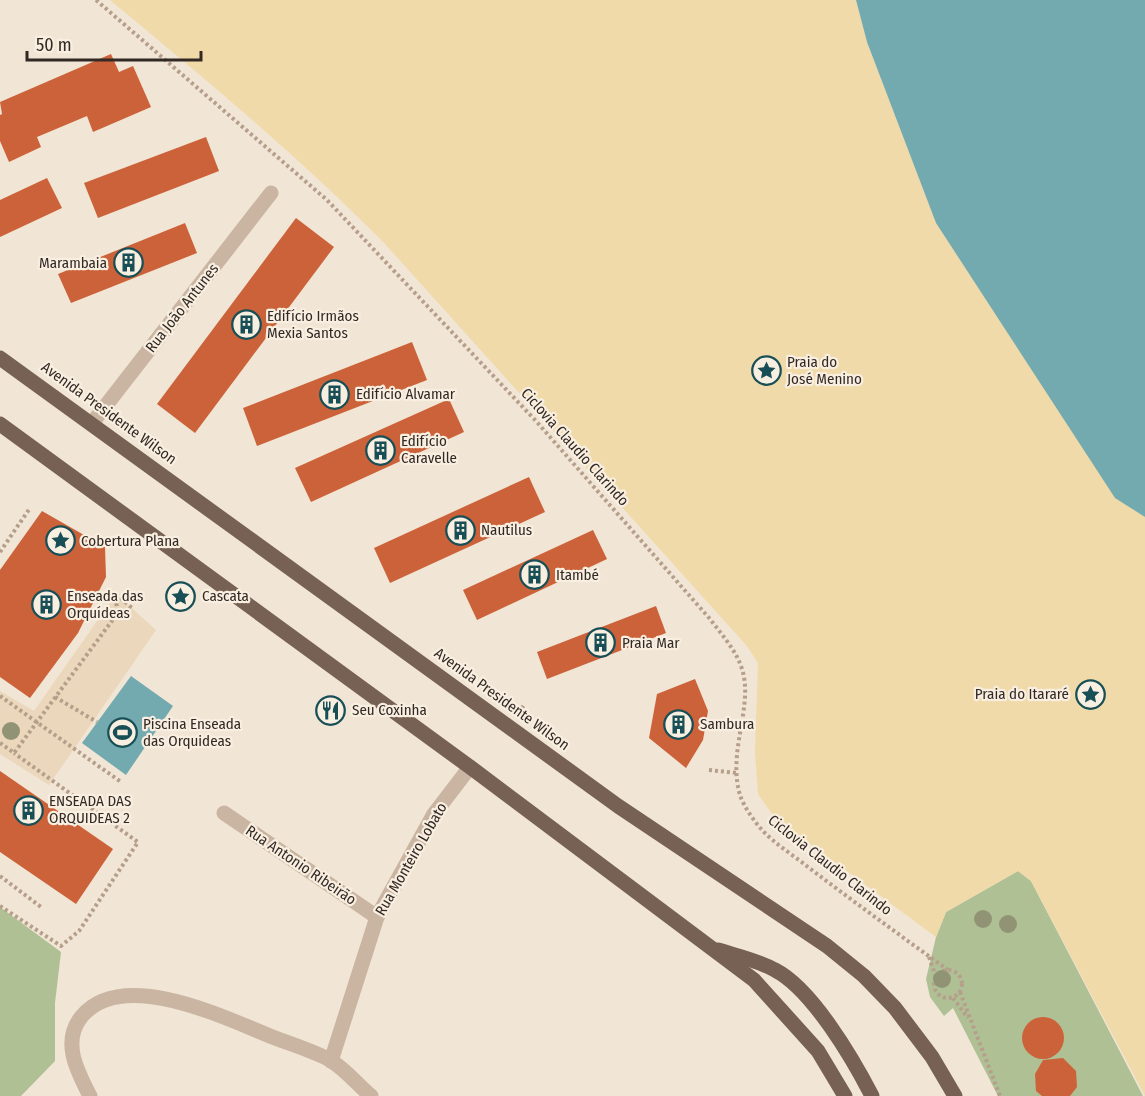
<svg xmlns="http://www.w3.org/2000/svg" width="1145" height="1096" viewBox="0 0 1145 1096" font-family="'Fira Sans Condensed',sans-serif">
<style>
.green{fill:#b0c095}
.sand{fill:#f0daa9}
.plaza{fill:#ebd7bb}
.water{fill:#73aaaf}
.building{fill:#cc6239}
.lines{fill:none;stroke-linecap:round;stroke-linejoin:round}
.path{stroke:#b59f8b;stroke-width:4;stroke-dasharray:3 3;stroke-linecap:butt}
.street{stroke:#c9b5a1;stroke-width:15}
.primary{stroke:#766154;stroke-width:15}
.tree{fill:#909475}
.labels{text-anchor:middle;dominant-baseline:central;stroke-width:4.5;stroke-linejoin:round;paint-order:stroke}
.poi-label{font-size:15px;fill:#332924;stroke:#f9efe1;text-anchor:start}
.street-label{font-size:15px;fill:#332924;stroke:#f9efe1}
</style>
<rect width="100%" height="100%" fill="#f1e5d5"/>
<g class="green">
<polygon points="1018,871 1031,881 1143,1096 998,1096 953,1008 944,1016 930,997 926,979 936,937 946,912"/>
<polygon points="0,907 61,952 55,1003 55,1061 21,1096 0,1096"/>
</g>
<path class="sand" d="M 110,0 L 856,0 L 867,42 L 936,223 L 1115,497 L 1145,517 L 1145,1096 L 1031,881 L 1018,871 L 946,912 L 936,937 L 775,818 L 758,794 L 755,752 L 758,663 L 747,646 L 386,245 C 300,157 205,79 110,0 Z"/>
<polygon class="plaza" points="116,594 156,630 49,785 0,754 0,691 34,711"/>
<g class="water">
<polygon points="856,0 1145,0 1145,517 1115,498 936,223 867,42"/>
<polygon points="131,676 173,706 126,775 82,743"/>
</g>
<g class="building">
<polygon points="111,54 119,72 133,66 151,107 93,132 87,116 37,137 41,147 9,162 0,141 0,115 2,114 0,102"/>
<polygon points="206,137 219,171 98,218 84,183"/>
<polygon points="47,178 62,208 0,237 0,200"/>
<polygon points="296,218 334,247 195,433 157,404"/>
<polygon points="185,223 197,253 71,303 58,274"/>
<polygon points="412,342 427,380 257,446 243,408"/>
<polygon points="449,399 464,432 311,502 295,468"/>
<polygon points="529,477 545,512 390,583 374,548"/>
<polygon points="42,511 105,547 106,577 78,633 30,698 0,677 0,570"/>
<polygon points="593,530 607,559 477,620 463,590"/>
<polygon points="656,606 666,633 547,679 537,652"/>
<polygon points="695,679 708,711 703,740 686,768 649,738 657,694"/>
<polygon points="0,771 113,849 76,904 0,852"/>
<circle cx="1043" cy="1038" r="21"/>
<polygon points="1063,1058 1076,1071 1077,1087 1070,1096 1042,1096 1036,1091 1035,1074 1043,1060"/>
</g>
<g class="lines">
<g class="path">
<path d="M 96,0 L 327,200 L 536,421 L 710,619 C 722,635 736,650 742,669 C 754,706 727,751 740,795 C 744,807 754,821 762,830 C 775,844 793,855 808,867 C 854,902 901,936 948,970"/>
<polyline points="0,552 30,508"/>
<polyline points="0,696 121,782"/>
<polyline points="55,697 97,722"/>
<polyline points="518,713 525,704"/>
<polyline points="0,743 14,753 117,614 116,594 133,609"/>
<polyline points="709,770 737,773"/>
<polyline points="0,876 41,907"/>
<polyline points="0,906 61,946 79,931 138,842 14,753"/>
<polyline points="929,957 936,977"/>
<circle cx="948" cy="984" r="14"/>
<polyline points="960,992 1000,1096"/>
<polyline points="953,998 968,1018"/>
</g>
<g class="street">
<polyline points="93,422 271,193"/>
<polyline points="224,813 377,917"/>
<polyline points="331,1061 377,917 434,814 470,767"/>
<path d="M 90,1096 C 77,1071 61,1041 82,1016 C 123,968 223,1017 270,1036 C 290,1044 311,1050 330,1060 C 345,1069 358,1085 371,1096"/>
</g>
<g class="primary">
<polyline points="0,358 618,806 827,946 864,976 895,1008 932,1057 955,1096"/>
<polyline points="0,424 470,767 754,980 818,1051 845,1096"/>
<path d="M 718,950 C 737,956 757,960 775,970 C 812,989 853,1059 872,1096"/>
</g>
</g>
<g class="tree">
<circle cx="11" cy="731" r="9"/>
<circle cx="983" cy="919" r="9"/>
<circle cx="1008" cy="924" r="9"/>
<circle cx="942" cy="979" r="9"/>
</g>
<defs>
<symbol id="building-ring" viewBox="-11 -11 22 22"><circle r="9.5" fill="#f9efe1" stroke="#184f56" stroke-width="1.5"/><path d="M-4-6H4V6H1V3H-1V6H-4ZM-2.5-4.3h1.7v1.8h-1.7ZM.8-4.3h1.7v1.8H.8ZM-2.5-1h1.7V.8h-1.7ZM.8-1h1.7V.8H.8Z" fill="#184f56"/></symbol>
<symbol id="sight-ring" viewBox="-11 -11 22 22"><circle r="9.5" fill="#f9efe1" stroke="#184f56" stroke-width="1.5"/><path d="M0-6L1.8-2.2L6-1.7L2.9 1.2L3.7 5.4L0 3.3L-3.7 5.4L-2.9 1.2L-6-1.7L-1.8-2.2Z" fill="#184f56"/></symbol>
<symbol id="restaurant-ring" viewBox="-11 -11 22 22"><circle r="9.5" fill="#f9efe1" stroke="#184f56" stroke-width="1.5"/><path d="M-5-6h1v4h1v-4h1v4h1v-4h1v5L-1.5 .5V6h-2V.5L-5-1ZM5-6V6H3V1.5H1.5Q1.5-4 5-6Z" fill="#184f56"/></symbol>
<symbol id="stadium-ring" viewBox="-11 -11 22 22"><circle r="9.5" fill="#f9efe1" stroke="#184f56" stroke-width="1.5"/><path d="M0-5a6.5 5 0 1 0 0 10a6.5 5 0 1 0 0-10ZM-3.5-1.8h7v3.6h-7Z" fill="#184f56"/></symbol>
</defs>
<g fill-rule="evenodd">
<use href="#building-ring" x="112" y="246" width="33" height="33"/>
<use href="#building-ring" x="230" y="308" width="33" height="33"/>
<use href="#sight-ring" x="750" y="354" width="33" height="33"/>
<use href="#building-ring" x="318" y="378" width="33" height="33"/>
<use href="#building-ring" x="364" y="434" width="33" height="33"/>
<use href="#building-ring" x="444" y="514" width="33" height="33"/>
<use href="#sight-ring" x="44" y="524" width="33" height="33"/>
<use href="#building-ring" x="518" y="558" width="33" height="33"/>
<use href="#sight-ring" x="164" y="580" width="33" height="33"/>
<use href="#building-ring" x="30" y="588" width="33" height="33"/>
<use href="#building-ring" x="584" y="626" width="33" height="33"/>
<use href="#sight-ring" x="1074" y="678" width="33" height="33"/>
<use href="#restaurant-ring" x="314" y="694" width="33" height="33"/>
<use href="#building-ring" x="662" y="708" width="33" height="33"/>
<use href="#stadium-ring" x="106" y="716" width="33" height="33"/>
<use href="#building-ring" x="12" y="794" width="33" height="33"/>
</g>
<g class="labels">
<g class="poi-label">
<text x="107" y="263" text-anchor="end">Marambaia</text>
<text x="267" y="316">Edifício Irmãos<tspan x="267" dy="17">Mexia Santos</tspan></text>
<text x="787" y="362">Praia do<tspan x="787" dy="17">José Menino</tspan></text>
<text x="356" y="394">Edifício Alvamar</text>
<text x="401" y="441">Edifício<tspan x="401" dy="17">Caravelle</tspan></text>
<text x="481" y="530">Nautilus</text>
<text x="81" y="541">Cobertura Plana</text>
<text x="556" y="575">Itambé</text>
<text x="67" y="596">Enseada das<tspan x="67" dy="17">Orquídeas</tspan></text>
<text x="202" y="596">Cascata</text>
<text x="622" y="643">Praia Mar</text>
<text x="1069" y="694" text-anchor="end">Praia do Itararé</text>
<text x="352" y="710">Seu Coxinha</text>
<text x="143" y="724">Piscina Enseada<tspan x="143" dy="17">das Orquideas</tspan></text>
<text x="700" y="724">Sambura</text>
<text x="49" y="801">ENSEADA DAS<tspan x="49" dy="17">ORQUIDEAS 2</tspan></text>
</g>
<g class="street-label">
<text transform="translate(182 308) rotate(-52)">Rua João Antunes</text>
<text transform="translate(109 413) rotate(36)">Avenida Presidente Wilson</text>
<text transform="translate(575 447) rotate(48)">Ciclovia Claudio Clarindo</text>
<text transform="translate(502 699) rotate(36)">Avenida Presidente Wilson</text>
<text transform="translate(411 859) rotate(-60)">Rua Monteiro Lobato</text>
<text transform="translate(301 865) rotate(34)">Rua Antonio Ribeirão</text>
<text transform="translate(830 865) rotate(38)">Ciclovia Claudio Clarindo</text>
</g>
</g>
<path d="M27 51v9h174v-9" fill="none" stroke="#332924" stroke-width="3"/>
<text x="36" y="51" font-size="18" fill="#332924" stroke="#f9efe1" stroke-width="4.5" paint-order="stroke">50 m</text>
</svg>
